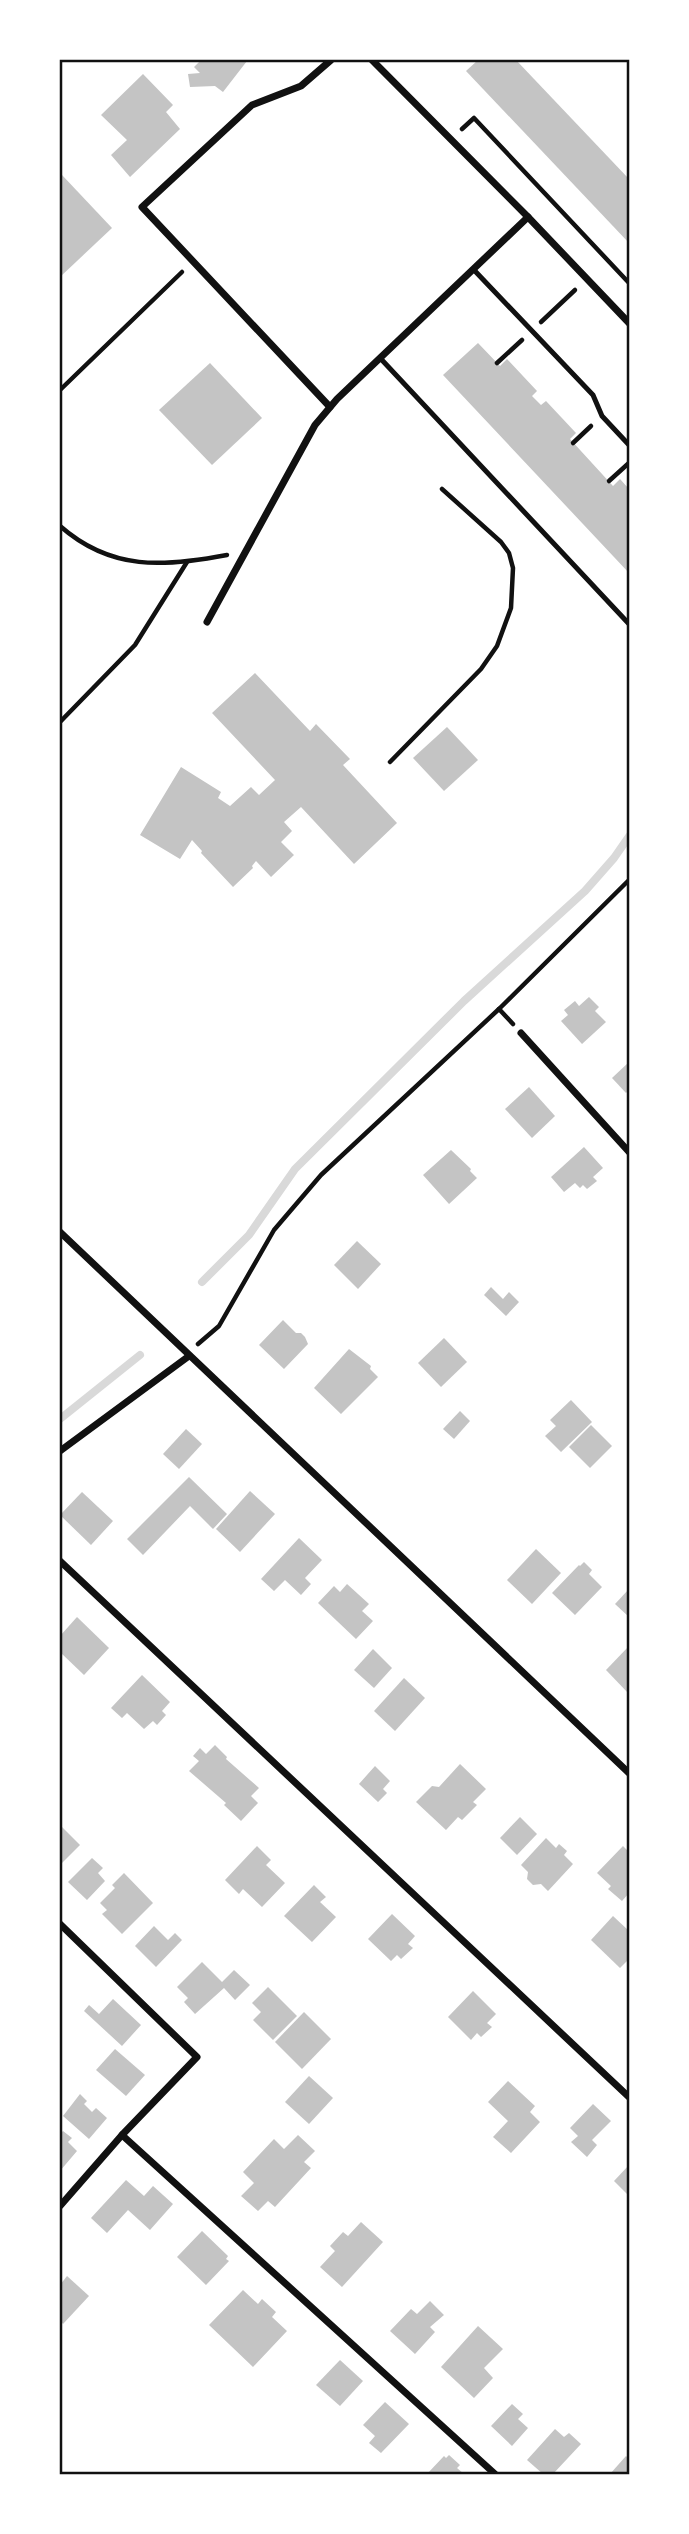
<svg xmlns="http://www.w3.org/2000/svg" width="689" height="2534" viewBox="0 0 689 2534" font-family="'Alegreya Sans',sans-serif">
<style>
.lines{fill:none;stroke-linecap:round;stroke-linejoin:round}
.stream{stroke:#d9d9d9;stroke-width:8}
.building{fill:#c4c4c4}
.path{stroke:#111;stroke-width:4.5}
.service{stroke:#111;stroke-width:5}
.minor{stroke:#111;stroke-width:7}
.neatline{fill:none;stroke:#111;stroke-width:2.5}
</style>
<rect width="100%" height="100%" fill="#fff"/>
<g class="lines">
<g class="stream">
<polyline points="202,1282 249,1235 295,1169 464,1001 585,891 614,858 630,835"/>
<polyline points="60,1419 140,1355"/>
</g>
</g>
<g class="building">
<polygon points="201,60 246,60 247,61 223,92 215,86 190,87 188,74 200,73 194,67"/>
<polygon points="478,60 516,60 629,179 629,243 466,71"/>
<polygon points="143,74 173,105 166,112 180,129 130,177 111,155 127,140 101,115"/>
<polygon points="62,175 112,228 60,277 60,178"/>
<polygon points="478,343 500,366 507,359 537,391 532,396 541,405 546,401 576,433 570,439 613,486 620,479 629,489 629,573 443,375"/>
<polygon points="210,363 262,418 212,465 159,410"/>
<polygon points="255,673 310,731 316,724 350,759 343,765 397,823 354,864 301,807 284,822 292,831 281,842 294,855 271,877 256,861 252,866 253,868 233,887 201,853 202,851 192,840 180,859 140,835 181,767 221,792 218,798 230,806 251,787 259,795 275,780 212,713"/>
<polygon points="447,727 478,760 444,791 413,758"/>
<polygon points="589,997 599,1007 595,1011 606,1022 582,1044 561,1021 568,1015 564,1010 575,1001 579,1006"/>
<polygon points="629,1062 629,1090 626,1093 612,1078"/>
<polygon points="529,1087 555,1116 532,1138 505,1109"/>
<polygon points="584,1147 603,1168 593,1177 597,1181 587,1189 583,1185 580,1188 575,1183 564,1192 551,1177"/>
<polygon points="451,1150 471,1169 470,1171 477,1178 449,1204 423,1175"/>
<polygon points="357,1241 381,1264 358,1289 334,1265"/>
<polygon points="491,1287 503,1299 509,1292 519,1302 506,1316 484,1295"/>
<polygon points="283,1320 296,1333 301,1333 305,1337 308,1344 284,1369 259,1345"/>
<polygon points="444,1338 467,1362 441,1387 418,1363"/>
<polygon points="349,1349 371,1366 370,1369 378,1377 341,1414 314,1388"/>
<polygon points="571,1400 592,1422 561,1452 545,1436 556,1426 550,1420"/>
<polygon points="460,1411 470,1421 454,1439 443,1429"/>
<polygon points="591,1425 612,1446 590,1468 569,1447"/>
<polygon points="186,1429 202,1444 179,1469 163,1454"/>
<polygon points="189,1477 227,1514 213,1529 190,1506 143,1555 127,1539"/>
<polygon points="250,1491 275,1514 240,1552 216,1529"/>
<polygon points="82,1492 113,1521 91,1545 60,1515"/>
<polygon points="299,1538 322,1560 305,1578 311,1584 301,1595 285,1580 274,1591 261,1579"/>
<polygon points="536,1549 561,1573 532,1604 507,1580"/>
<polygon points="584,1562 592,1570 589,1574 602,1587 575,1615 552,1593 579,1565 580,1566"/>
<polygon points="347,1584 369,1604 362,1611 373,1621 356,1639 318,1603 334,1586 340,1592"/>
<polygon points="629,1589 629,1617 615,1604"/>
<polygon points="77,1617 109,1648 84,1675 60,1652 60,1636"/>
<polygon points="629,1646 629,1694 606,1670"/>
<polygon points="373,1649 392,1668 374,1688 354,1670"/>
<polygon points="142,1675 170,1702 162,1711 166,1715 157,1725 153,1721 144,1729 127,1713 122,1718 111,1708"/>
<polygon points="404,1678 425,1698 395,1731 374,1711"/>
<polygon points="215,1745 227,1757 226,1759 259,1788 251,1796 258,1803 241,1821 224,1805 226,1803 189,1771 199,1761 193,1756 200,1748 206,1754"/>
<polygon points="460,1764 486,1789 473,1802 477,1805 462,1820 458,1817 446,1830 416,1802 432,1786 439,1787"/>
<polygon points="375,1766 390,1781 383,1789 387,1793 378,1802 359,1784"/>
<polygon points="520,1817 537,1834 517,1855 500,1838"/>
<polygon points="62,1827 80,1845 60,1865 60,1829"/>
<polygon points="546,1838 556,1848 559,1844 567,1851 564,1855 573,1864 548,1891 541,1884 533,1885 527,1879 528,1872 521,1865"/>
<polygon points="257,1846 271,1860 266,1865 285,1883 262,1907 243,1889 239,1894 225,1880"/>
<polygon points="623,1846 629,1852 629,1893 622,1901 608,1889 611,1886 597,1873"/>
<polygon points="92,1858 103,1868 98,1873 105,1881 87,1900 68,1882"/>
<polygon points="124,1873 153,1903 122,1934 102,1914 107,1910 100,1903 115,1888 112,1885"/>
<polygon points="314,1885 326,1897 320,1902 336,1917 312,1942 284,1916"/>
<polygon points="392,1914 415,1936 408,1944 413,1948 401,1959 397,1955 391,1961 368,1939"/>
<polygon points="613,1916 629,1931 629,1959 620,1968 591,1940"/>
<polygon points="154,1926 168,1940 175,1933 182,1940 156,1967 135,1946"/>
<polygon points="202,1962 222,1982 234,1970 250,1985 235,2000 224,1988 195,2014 184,2002 188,1998 177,1987"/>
<polygon points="268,1987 297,2016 273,2040 253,2020 261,2012 252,2003"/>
<polygon points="473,1991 496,2014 487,2023 492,2027 481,2037 477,2033 471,2040 448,2017"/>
<polygon points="113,1999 141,2025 122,2046 84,2011 89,2005 99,2014"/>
<polygon points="304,2012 331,2039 302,2069 275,2042"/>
<polygon points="115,2049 145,2075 126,2096 96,2070"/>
<polygon points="309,2076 333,2098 309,2124 285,2102"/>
<polygon points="508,2081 535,2106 530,2112 540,2122 511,2153 493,2137 508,2121 488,2102"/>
<polygon points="80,2094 87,2101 84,2104 92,2112 96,2108 107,2118 89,2139 63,2116"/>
<polygon points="593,2104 611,2121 592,2140 597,2145 587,2157 571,2142 578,2136 570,2128"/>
<polygon points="63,2131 72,2138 68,2142 77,2151 60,2171 60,2134"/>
<polygon points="298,2135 315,2151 304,2162 311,2168 275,2207 268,2201 258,2211 241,2196 254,2183 243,2172 274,2139 284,2149"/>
<polygon points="629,2165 629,2196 614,2181"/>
<polygon points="126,2180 144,2196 153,2186 173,2204 150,2230 128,2210 107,2233 91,2218"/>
<polygon points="361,2222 383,2242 342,2287 320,2267 335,2251 330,2246 343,2232 348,2236"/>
<polygon points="202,2231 228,2256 226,2259 229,2261 206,2285 177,2257"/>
<polygon points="67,2276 89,2296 63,2324 60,2320 60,2285"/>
<polygon points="243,2290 258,2304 262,2299 276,2312 272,2317 287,2331 253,2367 209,2325"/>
<polygon points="430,2301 444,2315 430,2327 435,2332 415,2354 390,2331 411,2309 417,2314"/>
<polygon points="478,2326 503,2349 484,2368 493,2378 474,2398 441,2367"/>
<polygon points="340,2360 363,2381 340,2406 316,2385"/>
<polygon points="385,2402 409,2424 381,2453 369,2443 375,2436 363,2425"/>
<polygon points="512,2404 523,2414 518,2419 528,2428 512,2446 491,2426"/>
<polygon points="555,2429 564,2437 569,2433 581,2444 553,2474 543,2474 527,2460"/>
<polygon points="449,2455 460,2465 457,2468 464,2474 427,2474 444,2456 446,2458"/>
<polygon points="626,2456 629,2459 629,2474 610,2474"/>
</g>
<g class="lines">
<g class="path">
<polyline points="462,129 474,118 630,284"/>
<polyline points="541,322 575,290"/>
<polyline points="497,363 522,340"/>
<polyline points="60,390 182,272"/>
<polyline points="573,443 591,426"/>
<polyline points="609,481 630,462"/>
<path d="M 60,526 C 111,571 164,567 227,555"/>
<polyline points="60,722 135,645 187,562"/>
<polyline points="390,762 481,669 497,646 511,608 513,568 509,553 501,542 442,489"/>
<polyline points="499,1009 513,1024"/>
<polyline points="198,1344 219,1326 274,1230 321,1175 499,1009 630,879"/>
</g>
<g class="service">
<polyline points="474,270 593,395 602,416 630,446"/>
<polyline points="381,359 630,625"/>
</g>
<g class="minor">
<polyline points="372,60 528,217 630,324"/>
<polyline points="330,407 142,207 252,105 301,86 331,60"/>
<polyline points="207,622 315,425 337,399 528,217"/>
<polyline points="521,1033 630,1153"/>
<polyline points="60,1232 630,1774"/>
<polyline points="60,1451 189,1356"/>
<polyline points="60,1561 630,2098"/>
<polyline points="60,1924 197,2057 122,2135 60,2206"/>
<polyline points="122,2135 495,2474"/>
</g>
</g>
<rect width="689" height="2534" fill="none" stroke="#ffffff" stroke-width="122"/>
<rect x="61" y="61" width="567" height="2412" class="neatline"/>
</svg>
